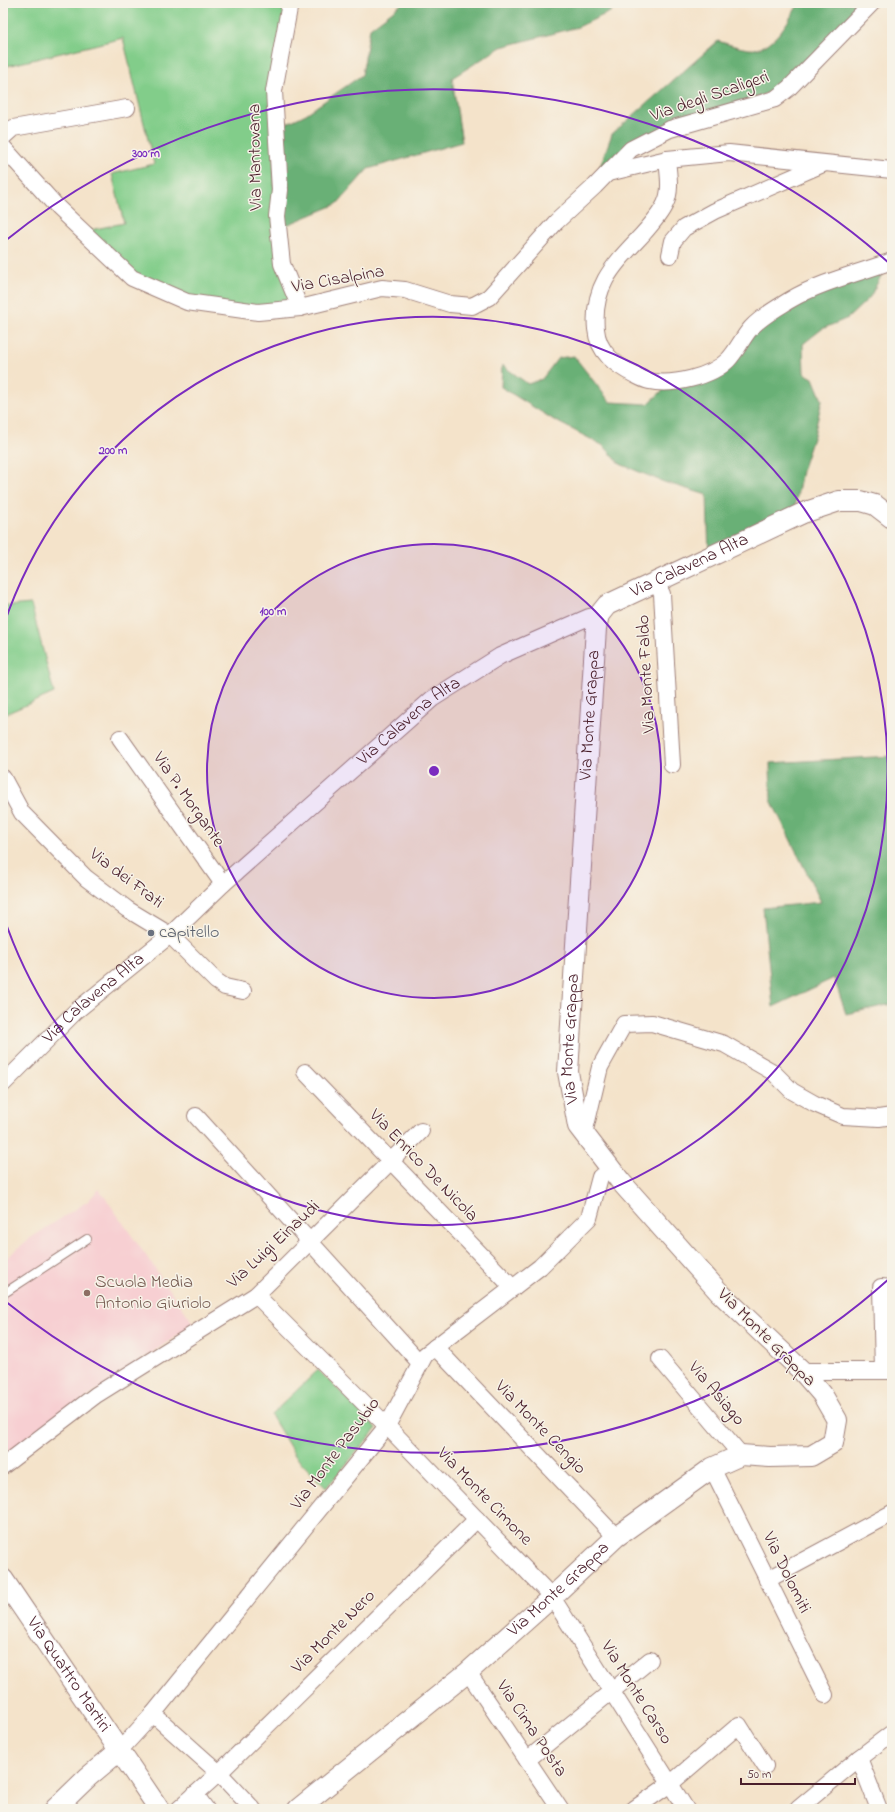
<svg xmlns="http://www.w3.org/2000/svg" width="895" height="1812" viewBox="0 0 895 1812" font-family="'Indie Flower',sans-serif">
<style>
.built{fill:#f7cfd2}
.green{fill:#82cd8a;stroke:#66765a}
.forest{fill:#69b076;stroke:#5a6850}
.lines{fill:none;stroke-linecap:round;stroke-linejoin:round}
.service-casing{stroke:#9f817a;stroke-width:10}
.minor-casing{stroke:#9f817a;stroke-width:18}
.tertiary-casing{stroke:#9f817a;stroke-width:22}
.service{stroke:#fff;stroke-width:8}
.minor{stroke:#fff;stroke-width:16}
.tertiary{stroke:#fff;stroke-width:20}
.ring{fill:none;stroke:#7b2cbf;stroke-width:2}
.worship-dot{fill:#6b7280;stroke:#f7f3e8;stroke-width:1.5}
.education-dot{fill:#8d6e63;stroke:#f7f3e8;stroke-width:1.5}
.labels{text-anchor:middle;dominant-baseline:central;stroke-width:3;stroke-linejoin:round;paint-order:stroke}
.street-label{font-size:18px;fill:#4a1f2b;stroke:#f7f3e8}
.worship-label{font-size:18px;fill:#5b616d;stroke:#f7f3e8;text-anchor:start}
.education-label{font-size:18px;fill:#785e54;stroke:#f7f3e8;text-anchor:start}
.centre{fill:#7b2cbf;stroke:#f7f3e8;stroke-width:2}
.ring-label{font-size:12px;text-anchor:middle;font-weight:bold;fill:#7b2cbf;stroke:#f7f3e8;stroke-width:3;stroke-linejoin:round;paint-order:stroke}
</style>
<rect width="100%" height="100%" fill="#f7f3e8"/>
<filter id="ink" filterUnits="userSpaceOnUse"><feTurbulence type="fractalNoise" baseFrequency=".025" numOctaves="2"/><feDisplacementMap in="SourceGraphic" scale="8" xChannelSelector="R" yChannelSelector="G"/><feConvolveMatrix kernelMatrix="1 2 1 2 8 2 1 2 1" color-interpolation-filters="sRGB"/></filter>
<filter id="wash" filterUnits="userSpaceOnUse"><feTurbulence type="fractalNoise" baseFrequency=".012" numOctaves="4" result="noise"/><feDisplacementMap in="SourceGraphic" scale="16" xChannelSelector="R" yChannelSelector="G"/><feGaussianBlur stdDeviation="0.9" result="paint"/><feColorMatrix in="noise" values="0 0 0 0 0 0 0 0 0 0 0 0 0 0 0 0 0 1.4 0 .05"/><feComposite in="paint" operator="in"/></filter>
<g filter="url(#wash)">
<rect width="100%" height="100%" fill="#f4e3ca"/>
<polygon class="built" points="99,1189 194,1324 3,1455 3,1261 29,1239 88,1201"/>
<g class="green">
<polygon points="3,3 288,3 272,91 275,216 301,310 202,305 139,281 81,232 124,223 112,174 154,164 123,38 3,67"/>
<polygon points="3,603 9,606 31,604 54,693 3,715"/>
<polygon points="318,1370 377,1428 326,1488 296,1457 271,1415"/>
</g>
<g class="forest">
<polygon points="403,3 606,3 612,11 578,27 501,47 452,78 462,142 368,169 337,204 277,229 275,129 306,114 362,75 370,28"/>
<path d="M 798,3 L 869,3 L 790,85 L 670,128 L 598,172 L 612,134 L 718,41 C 728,44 739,48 749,49 C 772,52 788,21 798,5 Z"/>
<polygon points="878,265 882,274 870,297 848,318 822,329 803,344 804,373 813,378 822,400 814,435 802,471 793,517 709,558 707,495 664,482 620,464 604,446 554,420 501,387 502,365 528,384 542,379 558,358 574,356 610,402 648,404 672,382 711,372 792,299"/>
<polygon points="892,756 892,1004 846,1014 834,978 773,1007 763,908 821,902 771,800 770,763"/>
</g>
</g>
<g filter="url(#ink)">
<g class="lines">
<defs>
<polyline id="service" points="3,1294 87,1239"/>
<g id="minor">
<polyline points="290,3 274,91 280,190 277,216 282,264 300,308"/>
<polyline points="3,137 13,128 127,108"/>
<polyline points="3,147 58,208 132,278 187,302 258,312 300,308 382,288 405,290 450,304 472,306 489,297 556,222 595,186 631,149 670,129 775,99 789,88 872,3"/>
<path d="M 667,159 C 668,173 672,190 665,204 C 660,215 650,226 642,235 C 614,265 592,285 596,329 C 598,352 615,365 635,375 C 639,377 644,380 649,381 C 672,386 711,377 728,360 C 737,351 742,338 751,328 C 762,316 777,308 790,300 C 820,282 859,273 892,261"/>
<polyline points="608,173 667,159 729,153 892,170"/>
<polyline points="670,255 673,241 684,228 715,211 823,164"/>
<polyline points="656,582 662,594 672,765"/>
<polyline points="120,738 223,884"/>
<polyline points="3,778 22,813 86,878 127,909 170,935 216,981 225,987 243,991"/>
<polyline points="305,1072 513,1288"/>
<path id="s1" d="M 3,1084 L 76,1011 L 170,935 L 223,884 L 432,699 L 500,656 L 589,617 L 599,615"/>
<polyline points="196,1116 420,1363"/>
<polyline points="584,1134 600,1067 624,1024 652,1023 724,1044 773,1072 792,1091 815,1104 843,1116 879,1118 892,1116"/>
<polyline points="256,1295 387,1426 552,1597 686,1809"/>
<polyline points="435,1347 616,1537"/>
<polyline points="660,1359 741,1455"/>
<polyline points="802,1371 892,1371"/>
<polyline points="883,1371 881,1287 892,1288"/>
<polyline points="3,1466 96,1395 256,1295 421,1131"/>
<polyline points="712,1468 825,1695"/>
<polyline points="767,1580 892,1513"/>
<polyline points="468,1672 560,1809"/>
<polyline points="153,1714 219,1773 253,1809"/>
<polyline points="119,1751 153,1714 387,1426 425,1355 540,1267 589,1218 600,1177"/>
<polyline points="859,1758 879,1809"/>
<polyline points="527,1760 650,1660"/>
<polyline points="195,1794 206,1809"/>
<polyline points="179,1809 219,1773 477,1519"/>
<polyline points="634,1809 670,1784 739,1725 765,1766"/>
<polyline points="798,1809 859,1758 892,1733"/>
</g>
<g id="tertiary">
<path id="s2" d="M 3,1579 L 159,1809"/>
<polyline points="55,1809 88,1777 119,1751"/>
<path id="s3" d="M 298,1809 L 468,1672 L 552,1597 L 616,1537 L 712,1468 L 741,1455 L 770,1457 L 811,1456 L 833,1443 L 837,1420 L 822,1394 L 802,1371 L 719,1292 L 621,1182 L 578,1126 L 568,1072 L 596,628 L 599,615 L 607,605 L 803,513 L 839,501 L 861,501 L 875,505 L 892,518"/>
</g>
</defs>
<use href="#service" class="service-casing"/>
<use href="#minor" class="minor-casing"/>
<use href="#tertiary" class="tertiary-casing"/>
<use href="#service" class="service"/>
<use href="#minor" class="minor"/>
<use href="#tertiary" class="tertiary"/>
</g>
</g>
<circle cx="434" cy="771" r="227" fill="#7b2cbf" fill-opacity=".12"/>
<g class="ring">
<circle cx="434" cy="771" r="227"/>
<path d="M3 627A454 454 0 1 1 3 915"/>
<path d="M890 1278A682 682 0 0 1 5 1301M5 241A682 682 0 0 1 890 264"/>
</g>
<circle class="worship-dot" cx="151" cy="933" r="4"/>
<circle class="education-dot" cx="87" cy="1293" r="4"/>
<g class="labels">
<g class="street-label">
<text transform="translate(710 97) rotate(-19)">Via degli Scaligeri</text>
<text transform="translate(256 157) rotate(-91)">Via Mantovana</text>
<text transform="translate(338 280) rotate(-10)">Via Cisalpina</text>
<text stroke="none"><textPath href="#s3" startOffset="1698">Via Calavena Alta</textPath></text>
<text transform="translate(647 674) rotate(-93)">Via Monte Faldo</text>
<text stroke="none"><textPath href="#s3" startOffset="1493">Via Monte Grappa</textPath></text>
<text stroke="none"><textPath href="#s1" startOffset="545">Via Calavena Alta</textPath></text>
<text transform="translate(188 800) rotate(55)">Via P. Morgante</text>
<text transform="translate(126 879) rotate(37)">Via dei Frati</text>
<text stroke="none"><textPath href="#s1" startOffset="125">Via Calavena Alta</textPath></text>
<text stroke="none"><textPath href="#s3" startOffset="1169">Via Monte Grappa</textPath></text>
<text transform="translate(423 1166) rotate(46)">Via Enrico De Nicola</text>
<text transform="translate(274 1245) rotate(-43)">Via Luigi Einaudi</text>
<text transform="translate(766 1338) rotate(45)">Via Monte Grappa</text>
<text transform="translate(716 1394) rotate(50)">Via Asiago</text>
<text transform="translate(540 1428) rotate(46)">Via Monte Cengio</text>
<text transform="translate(336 1454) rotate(-53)">Via Monte Pasubio</text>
<text transform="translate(484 1497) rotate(46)">Via Monte Cimone</text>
<text transform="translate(786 1573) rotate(64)">Via Dolomiti</text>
<text stroke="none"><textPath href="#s3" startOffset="341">Via Monte Grappa</textPath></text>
<text transform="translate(334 1632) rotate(-45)">Via Monte Nero</text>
<text stroke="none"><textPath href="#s2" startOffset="116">Via Quattro Martiri</textPath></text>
<text transform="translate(636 1693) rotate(58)">Via Monte Carso</text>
<text transform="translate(531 1729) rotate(56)">Via Cima Posta</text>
</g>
<g class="worship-label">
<text x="159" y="933">capitello</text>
</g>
<g class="education-label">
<text x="95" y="1283">Scuola Media<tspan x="95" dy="21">Antonio Giuriolo</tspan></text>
</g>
</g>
<circle cx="434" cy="771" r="6" class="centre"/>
<g class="ring-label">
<text x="146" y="157">300 m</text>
<text x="113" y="454">200 m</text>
<text x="273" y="615">100 m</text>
</g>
<rect width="895" height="1812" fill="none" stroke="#f7f3e8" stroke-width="16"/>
<path d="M741 1778v6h114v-6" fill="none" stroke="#4a1f2b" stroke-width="2"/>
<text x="747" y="1778" font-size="12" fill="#4a1f2b" stroke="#f7f3e8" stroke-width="3" paint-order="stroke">50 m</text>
</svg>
